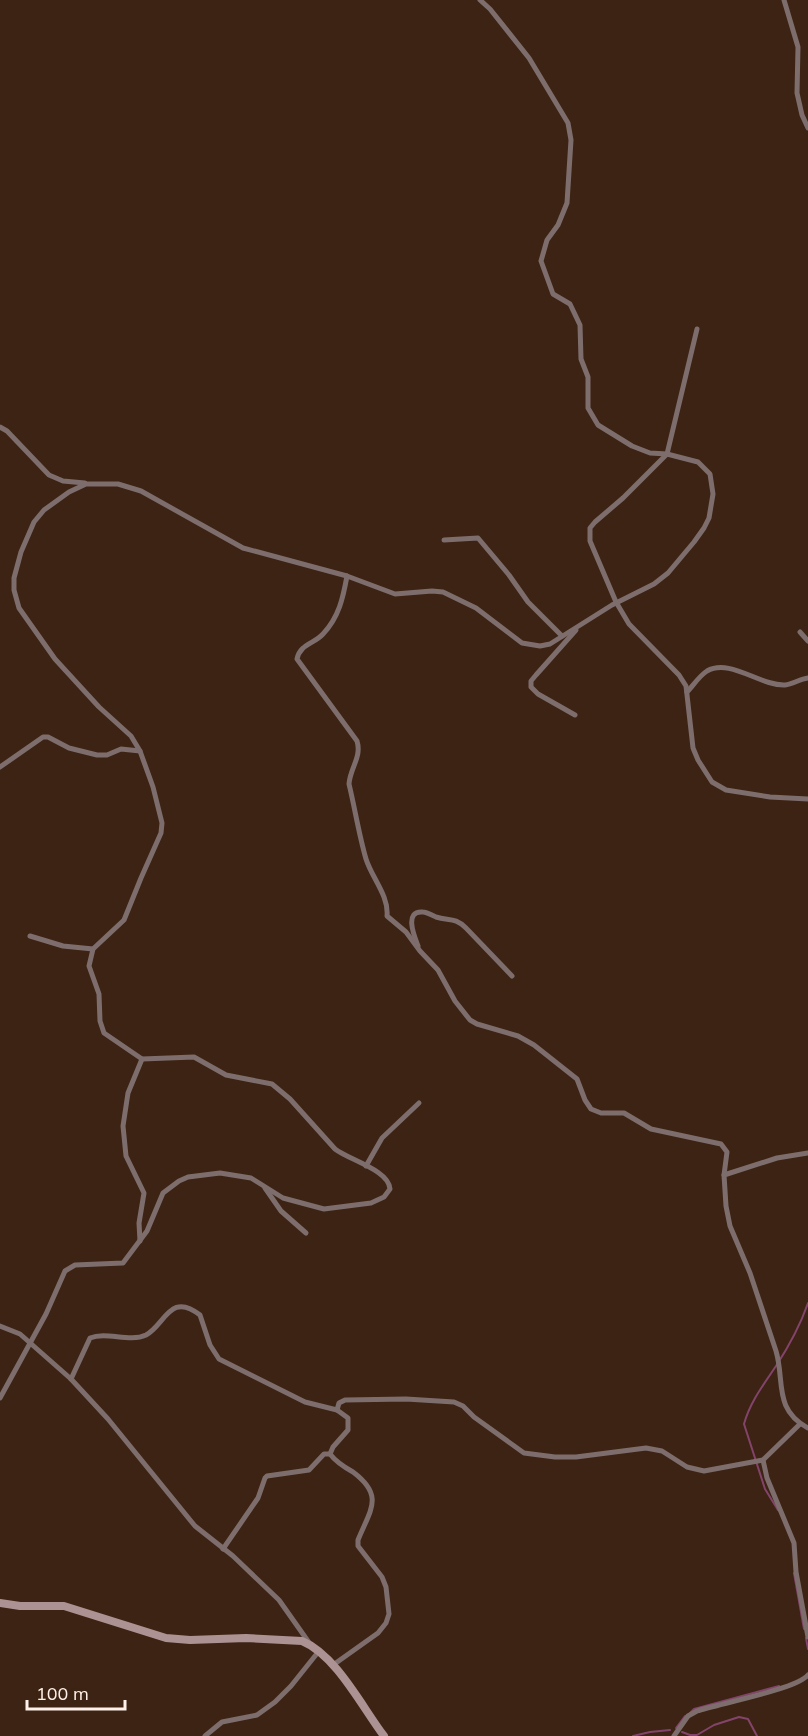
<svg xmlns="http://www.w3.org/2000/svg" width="808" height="1736" viewBox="0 0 808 1736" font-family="Mulish,sans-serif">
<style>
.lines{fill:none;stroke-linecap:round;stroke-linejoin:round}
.stream{stroke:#83446b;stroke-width:2}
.street{stroke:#7e6d6d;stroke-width:5}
.secondary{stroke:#ad9293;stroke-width:8}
</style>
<rect width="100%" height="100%" fill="#3c2313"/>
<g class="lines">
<g class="stream">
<path d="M 778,1510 L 765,1489 L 744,1424 C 750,1402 764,1384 776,1366 C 789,1346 800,1326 808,1303"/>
<polyline points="794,1573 804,1629"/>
<polyline points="806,1638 808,1649"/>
<polyline points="690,1713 694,1709 779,1686"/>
<polyline points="676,1728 685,1716"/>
<polyline points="682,1732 690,1735 697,1735 714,1725 739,1717 748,1719 757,1736"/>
<polyline points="633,1736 650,1732 670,1730"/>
</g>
<g class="street">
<polyline points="784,0 798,47 797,93 802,115 808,128"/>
<polyline points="697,329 667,454 623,498 595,522 590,528 590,541 616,602 629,624 679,675 686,686 693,748 698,760 712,782 726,790 770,797 808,799"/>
<polyline points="0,427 7,431 49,475 63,481 85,483"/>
<polyline points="444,540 478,538 509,575 528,602 562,636"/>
<path d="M 347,576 C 343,598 339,617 323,634 C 314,644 300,644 297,659 L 357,741 C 362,757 350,768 349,784 C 355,809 359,835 366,859 C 372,878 389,896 387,916 L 406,932 L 420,951 L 438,970 L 455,1001 L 470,1020 L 477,1024 L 518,1036 L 534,1045 L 577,1079 L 585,1100 L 591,1109 L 601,1113 L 624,1113 L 651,1129 L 721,1144 L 727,1152 L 724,1175"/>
<polyline points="800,632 808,641"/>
<path d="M 687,692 C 693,686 699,676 707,671 C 730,658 760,686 785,685 C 793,684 800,679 808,678"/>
<polyline points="575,715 538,694 531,687 531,681 536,675 576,630"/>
<polyline points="0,767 43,737 48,737 69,748 97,755 107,755 121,749 140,751"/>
<polyline points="30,936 63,946 93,949"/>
<path d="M 418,946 C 415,938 403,910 423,912 C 427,912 431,915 436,917 C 449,921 455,917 466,928 L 512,976"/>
<path d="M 808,1153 L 777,1158 L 724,1175 L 726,1206 L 730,1226 L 750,1273 L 776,1351 C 785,1381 773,1409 808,1428"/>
<polyline points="366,1166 382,1138 419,1103"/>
<polyline points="265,1188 281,1211 306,1233"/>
<polyline points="140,1241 139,1223 144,1193 126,1156 123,1126 128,1093 142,1059"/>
<polyline points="0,1326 20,1334 71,1379 108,1419 195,1526 233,1556 279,1600 310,1644"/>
<path d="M 71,1379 L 90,1338 C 107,1331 129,1343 146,1335 C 165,1325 170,1291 200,1315 L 210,1345 L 219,1359 L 305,1402 L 337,1410 L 348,1418 L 348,1430 L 333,1447 L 330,1454 C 336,1462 344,1467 353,1472 C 385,1496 370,1510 358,1540 L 358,1546 L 382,1577 L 386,1587 L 389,1614 L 386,1623 L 378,1633 L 333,1665"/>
<path d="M 0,1398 L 46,1314 L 65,1271 L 75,1265 L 123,1263 L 147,1231 L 163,1193 L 179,1181 L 188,1177 L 220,1173 L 251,1178 L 283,1198 L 324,1209 L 371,1203 L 384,1197 L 390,1189 C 389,1170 349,1160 335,1149 L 290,1099 L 272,1084 L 226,1075 L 194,1057 L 142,1059 L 104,1033 L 100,1021 L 99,994 L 89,966 L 93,949 L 124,920 L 141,878 L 161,833 L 162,823 L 153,787 L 140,751 L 131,736 L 99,707 L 55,659 L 19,608 L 14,590 L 14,578 L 21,552 L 34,522 L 44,510 L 69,492 L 86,484 L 118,484 L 141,491 L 243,548 L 347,576 L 395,594 L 432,591 L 443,592 L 476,608 L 522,643 L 540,646 L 550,644 L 612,605 L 654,584 L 668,573 L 694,542 L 704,528 L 709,518 L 713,494 L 710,474 L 698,462 L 667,454 L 650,453 L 632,446 L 598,425 L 588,408 L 588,377 L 581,359 L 580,325 L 570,304 L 553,294 L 541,261 L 547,240 L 558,225 L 567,203 L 571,140 L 568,123 L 529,58 L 490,9 L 480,0"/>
<polyline points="337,1410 339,1403 345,1400 406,1399 454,1402 463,1406 474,1417 524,1453 555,1457 576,1457 646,1448 662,1451 687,1467 704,1471 763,1460 800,1424"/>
<polyline points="763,1460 767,1478 794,1543 796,1572 808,1637"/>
<polyline points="223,1549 258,1498 265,1478 267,1476 309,1470 324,1454 330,1454"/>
<polyline points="205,1736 222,1722 257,1715 275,1702 291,1686 319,1651"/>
<path d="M 674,1736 L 688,1716 L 697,1711 C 718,1704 797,1689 808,1675"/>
</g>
<path class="secondary" d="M 0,1603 L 20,1606 L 64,1606 L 166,1638 L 190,1640 L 246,1638 L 302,1641 C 336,1655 362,1707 384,1736"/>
</g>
<path d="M27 1700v9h98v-9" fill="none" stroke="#fff1e9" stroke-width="3"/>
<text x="36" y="1700" font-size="18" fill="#fff1e9" stroke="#3c2313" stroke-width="4.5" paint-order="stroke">100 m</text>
</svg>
